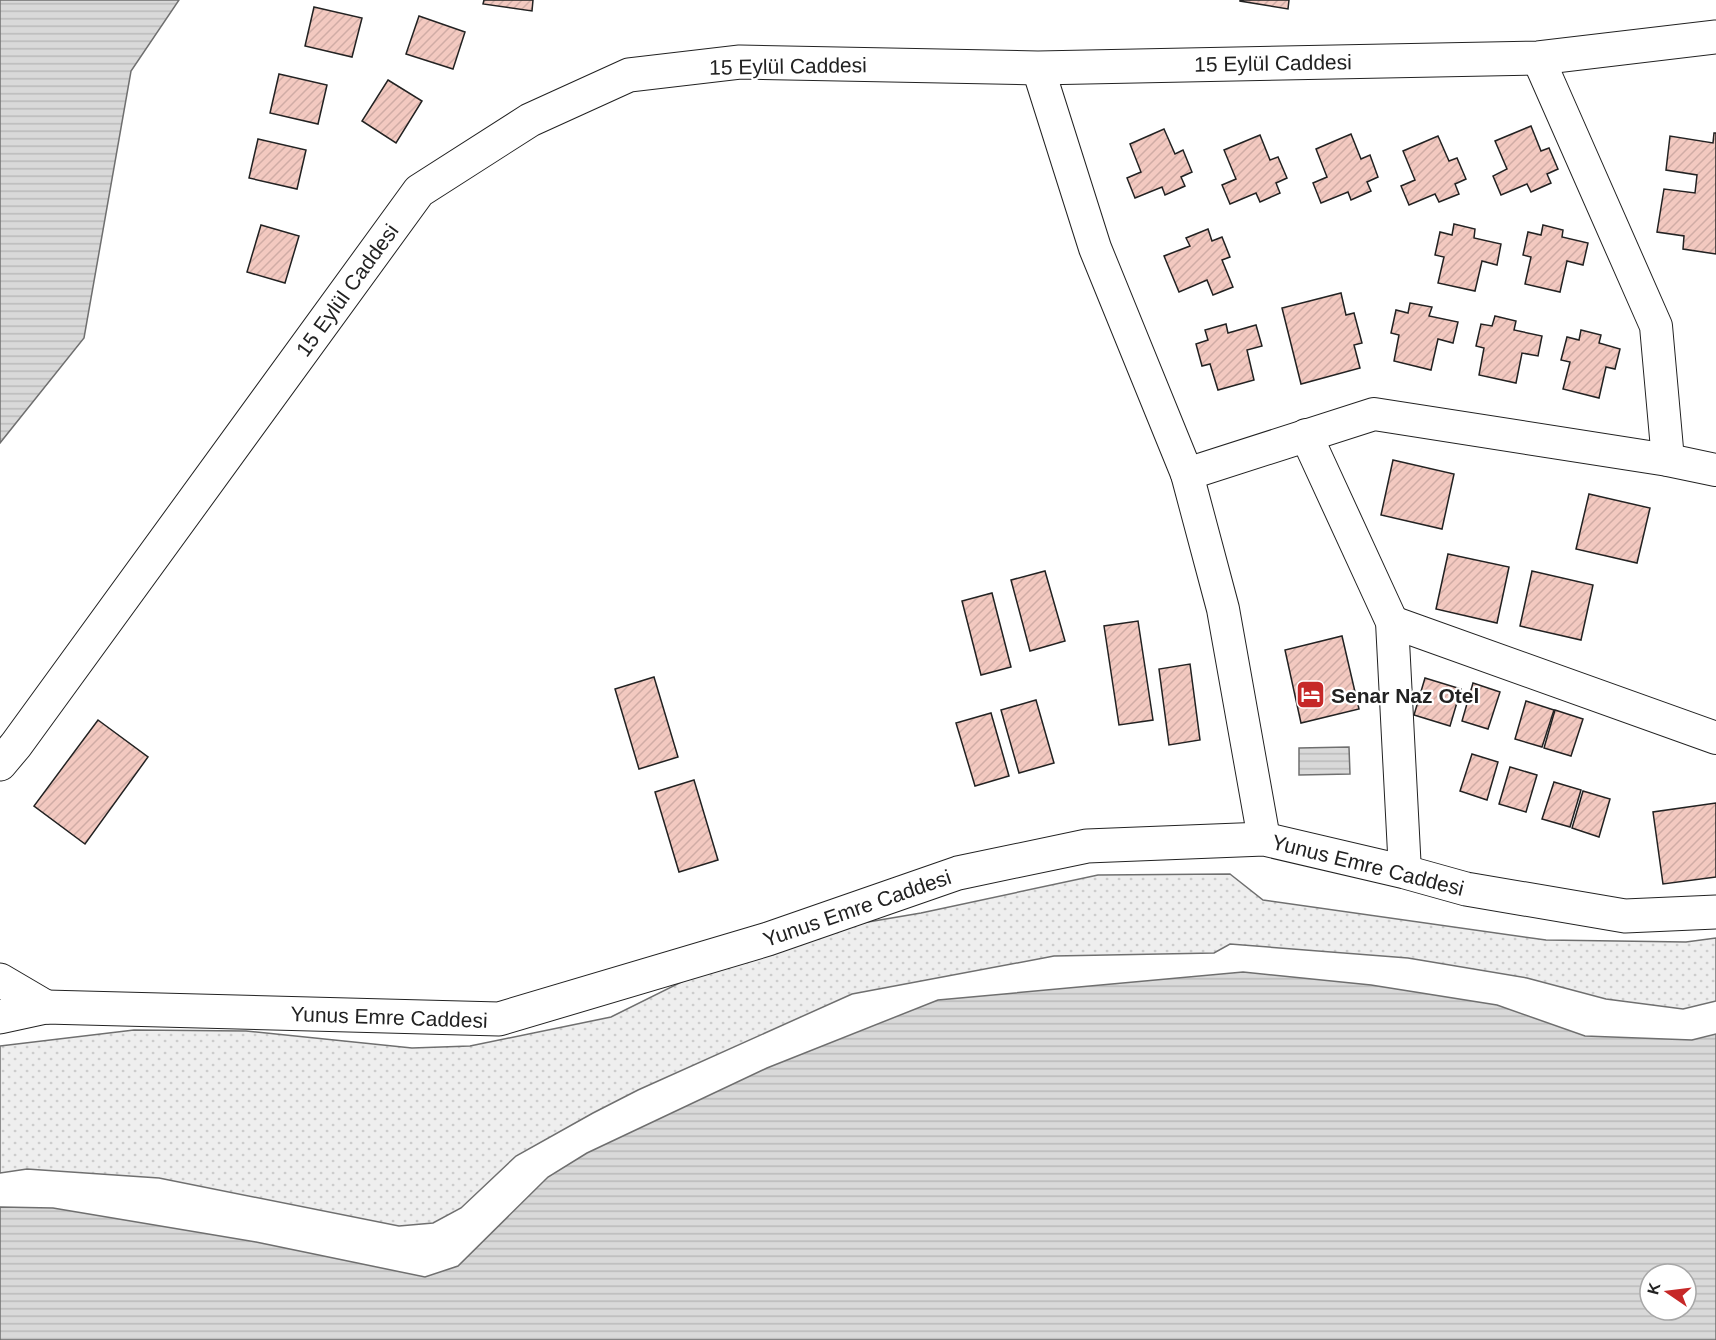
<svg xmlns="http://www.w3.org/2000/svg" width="1716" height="1340" viewBox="0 0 1716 1340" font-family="Arial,sans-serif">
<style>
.park{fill:url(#park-dots);stroke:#6f6f6f;stroke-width:1.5}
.water{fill:url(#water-rules);stroke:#6f6f6f;stroke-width:1.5;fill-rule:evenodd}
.building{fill:url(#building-hatch);stroke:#222;stroke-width:1.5}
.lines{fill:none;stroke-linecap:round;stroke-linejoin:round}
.minor-casing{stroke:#222;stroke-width:34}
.primary-casing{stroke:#222;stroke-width:35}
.minor{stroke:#fff;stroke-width:32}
.primary{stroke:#fff;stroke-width:33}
.labels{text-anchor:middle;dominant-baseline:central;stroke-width:4.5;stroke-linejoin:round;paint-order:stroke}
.street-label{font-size:21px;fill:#222;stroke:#fff}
.poi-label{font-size:21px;font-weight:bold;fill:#222;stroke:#fff;text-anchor:start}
</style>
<defs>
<pattern id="park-dots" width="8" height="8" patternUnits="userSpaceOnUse" patternTransform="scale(1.5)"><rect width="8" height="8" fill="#eee"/><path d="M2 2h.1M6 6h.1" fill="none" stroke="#ccc" stroke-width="1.8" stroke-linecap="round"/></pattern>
<pattern id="water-rules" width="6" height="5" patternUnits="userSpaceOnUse" patternTransform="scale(1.5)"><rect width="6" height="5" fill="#d9d9d9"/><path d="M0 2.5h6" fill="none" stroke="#bababa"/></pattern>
<pattern id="building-hatch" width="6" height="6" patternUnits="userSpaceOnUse" patternTransform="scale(1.5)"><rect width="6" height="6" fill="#f3c9c0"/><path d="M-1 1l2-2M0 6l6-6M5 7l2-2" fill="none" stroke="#d0aca5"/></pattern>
</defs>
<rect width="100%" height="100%" fill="#fff"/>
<polygon class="park" points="1230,874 1263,900 1546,940 1686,942 1716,938 1716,1001 1683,1009 1606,999 1527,978 1408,958 1230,944 1214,953 1054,956 852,994 638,1090 593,1113 516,1156 461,1208 433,1223 399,1226 159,1178 27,1169 0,1173 0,1046 134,1030 246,1031 412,1048 470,1046 611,1017 768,939 921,913 1098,875"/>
<g class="water">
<polygon points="0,0 179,0 131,71 84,338 0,443"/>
<polygon points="1349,747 1350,774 1299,775 1299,748"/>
<path d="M 1243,972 L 1371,985 L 1497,1005 L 1585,1036 L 1692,1040 L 1716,1034 L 1716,1340 L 0,1340 L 0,1207 L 53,1208 L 256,1242 L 425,1277 L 458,1266 L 548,1177 L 587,1153 L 767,1068 L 938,1000 ZM 1650,1274 L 1686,1274 L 1686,1310 L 1650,1310 Z"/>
</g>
<g class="building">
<polygon points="484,0 533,0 532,11 483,4"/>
<polygon points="1240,0 1289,0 1288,9 1240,1"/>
<polygon points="314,7 362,18 352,57 305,46"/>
<polygon points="419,16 465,32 453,69 406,54"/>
<polygon points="279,74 327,85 318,124 270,113"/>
<polygon points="388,80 422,101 396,143 362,121"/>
<polygon points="1531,126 1541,151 1549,148 1558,169 1547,174 1551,183 1531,192 1527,184 1501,195 1493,176 1507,169 1495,141"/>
<polygon points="1164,129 1175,154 1183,150 1192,172 1181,177 1185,186 1165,195 1162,187 1135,198 1127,178 1141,172 1130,144"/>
<polygon points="1714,133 1716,133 1716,254 1683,249 1684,236 1657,232 1664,189 1695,193 1697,175 1666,170 1670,136 1713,143"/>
<polygon points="1351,134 1361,159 1370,155 1378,177 1367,182 1371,191 1351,200 1348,192 1321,203 1313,183 1327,177 1316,149"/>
<polygon points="1260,135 1270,160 1278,157 1287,178 1276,183 1280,193 1260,202 1256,193 1230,204 1222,185 1236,179 1224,150"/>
<polygon points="1438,136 1449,161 1457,158 1466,179 1455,184 1459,194 1439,202 1435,194 1409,205 1401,186 1415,180 1403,151"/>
<polygon points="258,139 306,150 297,189 249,178"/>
<polygon points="1454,224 1475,229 1474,238 1501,244 1497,265 1482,261 1475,291 1438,283 1444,257 1435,255 1440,232 1452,235"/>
<polygon points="261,225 299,236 285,283 247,272"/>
<polygon points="1543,225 1563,230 1562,237 1588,243 1583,265 1567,261 1560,292 1525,284 1531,257 1523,255 1528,232 1541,235"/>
<polygon points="1208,229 1212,241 1222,237 1230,257 1222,260 1233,287 1213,295 1207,280 1179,292 1164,256 1190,246 1186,238"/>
<polygon points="1341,293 1346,315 1354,313 1362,343 1354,345 1360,368 1301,384 1282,308"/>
<polygon points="1410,303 1432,307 1429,316 1458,322 1453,343 1438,339 1431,370 1394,361 1399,335 1391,333 1396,310 1408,313"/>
<polygon points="1495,316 1516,321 1514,330 1542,336 1538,356 1522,353 1516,383 1479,375 1484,348 1476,346 1481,324 1492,326"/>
<polygon points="1226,324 1228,333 1256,325 1262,346 1247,350 1254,380 1218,390 1210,364 1202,366 1196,344 1208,340 1205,330"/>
<polygon points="1581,330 1601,335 1599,343 1620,349 1615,369 1606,367 1599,398 1563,389 1570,362 1561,360 1567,337 1579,340"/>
<polygon points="1393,460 1454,474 1442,529 1381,515"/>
<polygon points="1589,494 1650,508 1637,563 1576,549"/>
<polygon points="1448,554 1509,567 1497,623 1436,609"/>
<polygon points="1045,571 1065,641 1030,651 1011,580"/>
<polygon points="1532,571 1593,585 1581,640 1520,626"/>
<polygon points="992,593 1011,667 981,675 962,601"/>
<polygon points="1138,621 1153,720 1119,725 1104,626"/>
<polygon points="1342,636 1359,709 1301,723 1285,650"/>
<polygon points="1190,664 1200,740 1169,745 1159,669"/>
<polygon points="654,677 678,757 639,769 615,689"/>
<polygon points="1425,678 1461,689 1450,726 1414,715"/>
<polygon points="1473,683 1500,692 1488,729 1462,721"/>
<polygon points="1036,700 1054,763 1019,773 1001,710"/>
<polygon points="1526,701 1554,710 1542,747 1515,739"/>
<polygon points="1555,710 1583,719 1571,756 1544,748"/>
<polygon points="991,713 1009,776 975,786 956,723"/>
<polygon points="98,720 148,757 85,844 34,806"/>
<polygon points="1472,754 1498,762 1487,800 1460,791"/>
<polygon points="1510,767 1537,775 1526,812 1499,804"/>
<polygon points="694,780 718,860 679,872 655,792"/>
<polygon points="1554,782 1581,790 1570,827 1542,819"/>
<polygon points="1583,791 1610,799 1599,837 1572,828"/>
<polygon points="1716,803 1716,877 1663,884 1653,812"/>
</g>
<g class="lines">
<defs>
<g id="minor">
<polyline points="1538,58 1656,326 1668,460"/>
<polyline points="1038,68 1095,248 1187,474 1223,609 1264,839"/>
<polyline points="1306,435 1392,622 1405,872"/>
<polyline points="1187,474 1374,414 1668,460 1716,470"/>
<polyline points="1392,622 1716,738"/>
</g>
<g id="primary">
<polyline points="0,764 16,745 419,191 530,120 629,75 740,62 1038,68 1538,58 1716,37"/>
<polyline points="0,980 46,1007"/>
<polyline points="0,1017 46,1007 499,1019 768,939 958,873 1087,846 1264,839 1405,872 1466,889 1625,916 1716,912"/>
</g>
</defs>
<use href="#minor" class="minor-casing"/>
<use href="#primary" class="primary-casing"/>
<use href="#minor" class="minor"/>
<use href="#primary" class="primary"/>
</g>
<defs>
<symbol id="hotel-square" viewBox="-11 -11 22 22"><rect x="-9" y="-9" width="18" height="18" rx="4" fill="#c62828" stroke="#fff"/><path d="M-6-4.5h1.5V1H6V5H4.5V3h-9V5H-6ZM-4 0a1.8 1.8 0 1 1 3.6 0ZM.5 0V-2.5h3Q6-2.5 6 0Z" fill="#fff"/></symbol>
</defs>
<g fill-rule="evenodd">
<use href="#hotel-square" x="1294" y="678" width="33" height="33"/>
</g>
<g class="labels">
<g class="street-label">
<text transform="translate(1273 63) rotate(-1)">15 Eylül Caddesi</text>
<text transform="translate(788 66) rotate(-1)">15 Eylül Caddesi</text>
<text transform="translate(347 290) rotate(-54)">15 Eylül Caddesi</text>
<text transform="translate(1368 865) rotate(14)">Yunus Emre Caddesi</text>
<text transform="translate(857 908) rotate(-19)">Yunus Emre Caddesi</text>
<text transform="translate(389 1017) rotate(2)">Yunus Emre Caddesi</text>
</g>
<g class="poi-label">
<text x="1331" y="695">Senar Naz Otel</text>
</g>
</g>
<g transform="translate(1668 1292) rotate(284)"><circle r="28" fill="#ffffff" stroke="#a7a7a7" stroke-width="1.5"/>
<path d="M0-4.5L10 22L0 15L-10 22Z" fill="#c62828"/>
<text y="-9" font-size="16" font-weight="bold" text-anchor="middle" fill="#222222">K</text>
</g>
</svg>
